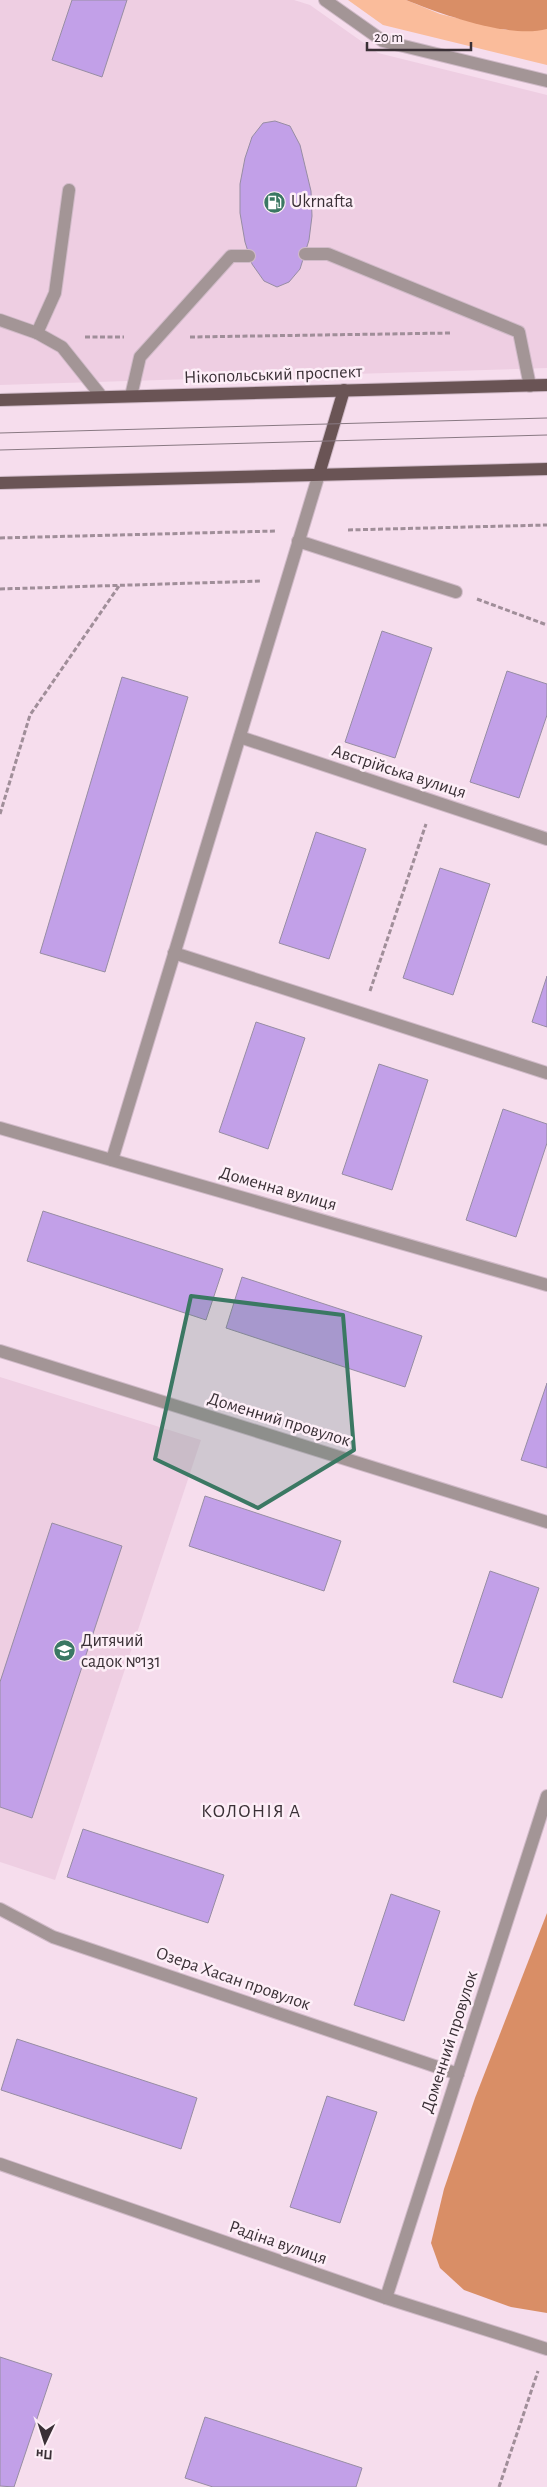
<svg xmlns="http://www.w3.org/2000/svg" width="547" height="2487" viewBox="0 0 547 2487" font-family="'Alegreya Sans',sans-serif">
<style>
.built{fill:#eecee2}
.green{fill:#fabc9b}
.forest{fill:#d98e66}
.building{fill:#c2a0e8;stroke:#978da3}
.lines{fill:none;stroke-linecap:round;stroke-linejoin:round}
.service-casing{stroke:#d0bac8;stroke-width:14}
.minor-casing{stroke:#d0bac8;stroke-width:14}
.primary-casing{stroke:#d0bac8;stroke-width:14}
.path{stroke:#a08e99;stroke-width:3;stroke-dasharray:5 2.5;stroke-linecap:butt}
.service{stroke:#a39596;stroke-width:12}
.minor{stroke:#a39596;stroke-width:12}
.primary{stroke:#6a5455;stroke-width:12}
.tram{stroke:#897983;stroke-width:1}
.marked{fill:#3b7863;fill-opacity:0.2;stroke:#3b7863;stroke-width:4;stroke-linejoin:round}
.labels{text-anchor:middle;dominant-baseline:central;stroke-width:5;stroke-linejoin:round;paint-order:stroke}
.poi-label{font-size:18px;fill:#3a3036;stroke:#fdeef7;text-anchor:start}
.street-label{font-size:18px;fill:#3a3036;stroke:#fdeef7}
.neighbourhood-label{font-size:19px;letter-spacing:1px;fill:#3a3036;stroke:#fdeef7}
</style>
<rect width="100%" height="100%" fill="#f6dded"/>
<g class="built">
<polygon points="0,0 294,0 310,5 378,53 547,95 547,368 0,385"/>
<polygon points="0,1377 201,1440 55,1880 0,1862"/>
</g>
<polygon class="green" points="348,0 406,0 440,14 506,30 547,29 547,65 383,25"/>
<g class="forest">
<path d="M 406,0 L 547,0 L 547,29 C 509,39 441,14 406,0 Z"/>
<polygon points="547,1913 547,2313 511,2307 464,2290 440,2268 431,2243 444,2189 475,2098"/>
</g>
<g class="building">
<polygon points="72,0 127,0 102,77 52,60"/>
<polygon points="275,121 290,126 300,145 311,191 312,216 309,240 300,269 289,282 277,287 264,281 252,264 245,242 240,213 240,184 245,158 252,137 263,123"/>
<polygon points="382,631 432,648 395,758 345,742"/>
<polygon points="507,671 547,684 547,715 519,798 470,782"/>
<polygon points="122,677 188,697 105,972 40,953"/>
<polygon points="316,832 366,849 329,959 279,943"/>
<polygon points="440,868 490,884 453,995 403,978"/>
<polygon points="547,976 547,1027 532,1022"/>
<polygon points="256,1022 305,1038 268,1149 219,1132"/>
<polygon points="379,1064 428,1080 392,1190 342,1174"/>
<polygon points="503,1109 547,1124 547,1143 516,1237 466,1220"/>
<polygon points="43,1211 223,1269 206,1320 27,1261"/>
<polygon points="242,1277 422,1336 405,1387 226,1328"/>
<polygon points="547,1383 547,1468 521,1460"/>
<polygon points="205,1496 341,1541 324,1591 189,1546"/>
<polygon points="52,1523 122,1546 32,1818 0,1807 0,1682"/>
<polygon points="490,1571 539,1588 502,1698 453,1682"/>
<polygon points="83,1829 224,1875 208,1923 67,1877"/>
<polygon points="391,1894 440,1911 404,2021 354,2005"/>
<polygon points="17,2039 197,2098 181,2149 1,2090"/>
<polygon points="327,2096 377,2112 340,2223 290,2207"/>
<polygon points="0,2357 52,2374 14,2487 0,2486"/>
<polygon points="205,2417 362,2468 356,2487 213,2487 185,2478"/>
</g>
<g class="lines">
<defs>
<g id="service">
<polyline points="305,254 328,254 519,332 530,386"/>
<polyline points="37,333 55,293 69,190"/>
<polyline points="131,396 140,357 231,256 249,256"/>
</g>
<g id="minor">
<polyline points="325,0 383,41 547,81"/>
<polyline points="0,320 37,333 62,347 102,397"/>
<polyline points="298,541 456,592"/>
<polyline points="240,737 547,839"/>
<polyline points="174,953 547,1073"/>
<polyline points="0,1128 547,1285"/>
<polyline points="112,1160 319,474"/>
<polyline points="0,1351 547,1522"/>
<polyline points="0,1909 53,1937 458,2074"/>
<polyline points="0,2164 386,2298 547,2349"/>
<polyline points="386,2298 547,1796"/>
</g>
<g id="primary">
<polyline points="0,400 547,385"/>
<polyline points="319,474 344,390"/>
<polyline points="0,483 547,469"/>
</g>
</defs>
<use href="#service" class="service-casing"/>
<use href="#minor" class="minor-casing"/>
<use href="#primary" class="primary-casing"/>
<g class="path">
<polyline points="85,337 124,337"/>
<polyline points="190,337 451,333"/>
<polyline points="348,530 547,525"/>
<polyline points="0,538 276,531"/>
<polyline points="0,589 262,581"/>
<polyline points="477,599 547,625"/>
<polyline points="0,814 30,715 119,586"/>
<polyline points="370,991 426,824"/>
<polyline points="499,2487 538,2371"/>
</g>
<use href="#service" class="service"/>
<use href="#minor" class="minor"/>
<use href="#primary" class="primary"/>
<g class="tram">
<polyline points="0,433 547,418"/>
<polyline points="0,450 547,435"/>
</g>
</g>
<path class="marked" d="M 191,1296 L 343,1315 L 354,1450 L 258,1508 L 155,1459 Z"/>
<defs>
<symbol id="fuel-disc" viewBox="-11 -11 22 22"><circle r="9.5" fill="#3b7863" stroke="#fdeef7"/><path d="M-5.5-6h7V0h2V4h1.3V-2.5L3-4.5l.8-.8L6-3V5H2.5V1h-1V6h-7ZM-4.2-4.7v3.2H.2V-4.7Z" fill="#fff"/></symbol>
<symbol id="school-disc" viewBox="-11 -11 22 22"><circle r="9.5" fill="#3b7863" stroke="#fdeef7"/><path d="M0-5L7-2L0 1L-7-2ZM-4 1L0 2.5L4 1V4Q0 6-4 4Z" fill="#fff"/></symbol>
</defs>
<g fill-rule="evenodd">
<use href="#fuel-disc" x="262" y="190" width="25" height="25"/>
<use href="#school-disc" x="52" y="1638" width="25" height="25"/>
</g>
<g class="labels">
<g class="poi-label">
<text x="291" y="202">Ukrnafta</text>
<text x="81" y="1641">Дитячий<tspan x="81" dy="21">садок №131</tspan></text>
</g>
<g class="street-label">
<text transform="translate(273 375) rotate(-2)">Нікопольський проспект</text>
<text transform="translate(399 772) rotate(18)">Австрійська вулиця</text>
<text transform="translate(278 1189) rotate(16)">Доменна вулиця</text>
<text transform="translate(279 1420) rotate(17)">Доменний провулок</text>
<text transform="translate(233 1979) rotate(19)">Озера Хасан провулок</text>
<text transform="translate(450 2042) rotate(-72)">Доменний провулок</text>
<text transform="translate(278 2243) rotate(19)">Радіна вулиця</text>
</g>
<g class="neighbourhood-label">
<text x="251" y="1811">КОЛОНІЯ А</text>
</g>
</g>
<g transform="translate(45 2442) rotate(184)" stroke="#fdeef7" stroke-width="4" paint-order="stroke">
<path d="M0-4L9 19L0 12L-9 19Z" fill="#3a3036"/>
<text y="-8" font-size="14" font-weight="bold" text-anchor="middle" fill="#3a3036">Пн</text>
</g>
<path d="M367 42v8h104v-8" fill="none" stroke="#3a3036" stroke-width="2.5"/>
<text x="374" y="42" font-size="15" fill="#3a3036" stroke="#fdeef7" stroke-width="4" paint-order="stroke">20 m</text>
</svg>
